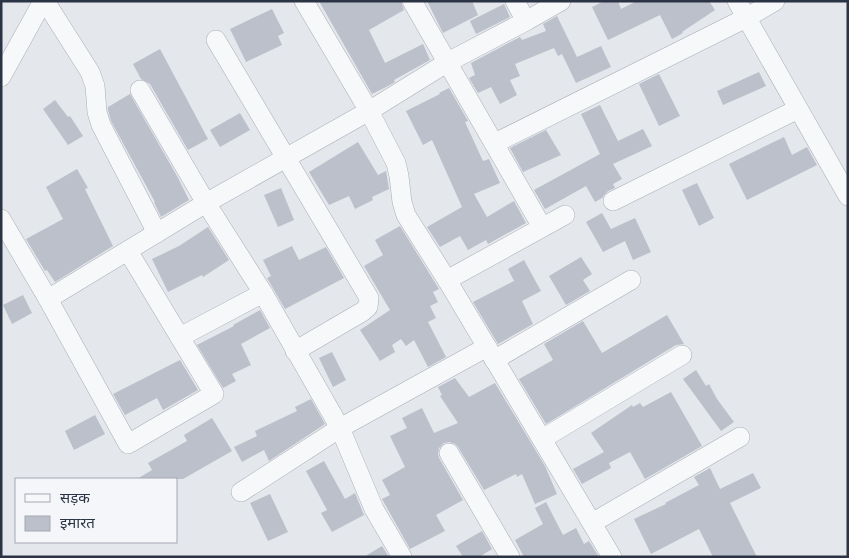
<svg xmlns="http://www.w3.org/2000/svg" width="849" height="558" viewBox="0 0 849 558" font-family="'DM Sans','Noto Sans Devanagari',sans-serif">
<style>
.building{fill:#bbc0ca}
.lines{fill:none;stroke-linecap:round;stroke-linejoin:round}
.minor-casing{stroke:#a9aeb7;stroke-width:20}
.minor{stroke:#f7f8fa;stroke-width:19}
</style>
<rect width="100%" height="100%" fill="#e4e7ec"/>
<g class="building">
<polygon points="319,1 401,1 404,10 369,30 385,63 423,44 430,60 394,80 395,82 388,86 372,94"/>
<polygon points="427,1 472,1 478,15 443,33"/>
<polygon points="604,1 618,1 621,9 637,1 709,1 715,10 682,32 683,33 672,39 660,15 608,40 592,7"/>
<polygon points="504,4 510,17 476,34 470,21"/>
<polygon points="272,9 284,33 278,36 282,45 246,62 230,29"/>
<polygon points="557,16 577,57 601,46 611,67 576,83 562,54 558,56 554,48 515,64 520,76 510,80 517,95 500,104 491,87 478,93 469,78 475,75 471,63 520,37 522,40 546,31 543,24"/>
<polygon points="160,49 208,139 188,150 150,84 141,79 133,64"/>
<polygon points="759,72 766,86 723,105 717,91"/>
<polygon points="659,74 680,116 659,126 639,84"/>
<polygon points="449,88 468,121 465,122 483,161 489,159 500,183 474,194 487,217 514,201 526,223 488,244 486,240 468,250 460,236 440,247 427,227 462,207 432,140 423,145 406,111 440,94 439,93"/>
<polygon points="130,94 177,176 189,200 161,217 154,202 155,202 111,121 108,110 108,107"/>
<polygon points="55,100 68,117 70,116 83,136 68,145 43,109"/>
<polygon points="600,105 618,141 643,129 652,146 613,164 622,179 613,184 615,188 608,191 602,198 595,202 586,186 545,209 534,190 600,154 581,114"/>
<polygon points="240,113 250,130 220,147 210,130"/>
<polygon points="546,130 561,155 523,172 510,148"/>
<polygon points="784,137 792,155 807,147 817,165 747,200 729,164"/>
<polygon points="358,142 378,175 386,171 389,189 372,197 373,200 355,209 349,196 329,205 309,172"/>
<polygon points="77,169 88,188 85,189 113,246 55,282 47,270 45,271 26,239 63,219 46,187"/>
<polygon points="697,183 714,218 699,226 682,190"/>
<polygon points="281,188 294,220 278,227 264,195"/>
<polygon points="602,213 611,229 635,218 651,252 633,260 625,241 603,252 586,222"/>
<polygon points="400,226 439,289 433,292 438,302 430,306 436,318 428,322 446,357 428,367 414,340 406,346 401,339 392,345 395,352 380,361 360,330 390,310 364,266 383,255 375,240"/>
<polygon points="208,227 229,260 203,277 202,275 168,292 152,259 179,246"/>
<polygon points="292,246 299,260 326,247 344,278 285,309 267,278 271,276 263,260"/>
<polygon points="581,257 592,274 583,280 590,291 566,305 549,276"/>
<polygon points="524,260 541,291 522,301 533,324 498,344 473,302 514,281 508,269"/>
<polygon points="23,295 32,313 12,324 3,305"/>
<polygon points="260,310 270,328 241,344 251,365 232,374 236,381 223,388 197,345 234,326 233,325"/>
<polygon points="667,315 684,344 676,345 546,424 519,379 553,360 544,344 583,321 602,353"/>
<polygon points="332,352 346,380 333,387 319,358"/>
<polygon points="180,360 198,390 163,410 157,398 125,415 113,394"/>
<polygon points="696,370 706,386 709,384 717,399 734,422 721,431 683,379"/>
<polygon points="455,378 469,397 495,383 545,466 557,494 535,504 522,474 517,477 516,474 484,490 458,447 455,444 449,442 444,443 439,448 438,454 439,458 463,500 436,515 445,531 410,549 382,499 390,495 382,480 405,467 390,436 407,428 402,418 422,408 434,433 458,423 440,396 442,395 438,387"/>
<polygon points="671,392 702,446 645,479 630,452 609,463 611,468 582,484 573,469 604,452 591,433 632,405 633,407 640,403 643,407"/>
<polygon points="311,399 325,424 269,461 264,450 242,462 234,447 257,436 255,431 297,411 295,407"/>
<polygon points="95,415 105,434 74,450 65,431"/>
<polygon points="212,418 232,451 183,479 137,479 152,470 148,463 187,441 184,435"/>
<polygon points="324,461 345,499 355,493 364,515 332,532 321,513 327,510 306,471"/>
<polygon points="710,468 720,489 753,473 761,488 730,503 757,557 713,557 699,529 651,554 634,519 666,504 665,503 699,485 694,477"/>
<polygon points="270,494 288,532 268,541 250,503"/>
<polygon points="546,502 563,535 576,528 584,544 589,541 599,557 524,557 515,540 543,524 535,508"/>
<polygon points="482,531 492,549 479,557 463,557 456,546"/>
<polygon points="382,546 389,557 364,557"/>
</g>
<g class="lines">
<defs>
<g id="minor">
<polyline points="45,1 90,72 95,86 97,112 101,125 157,233"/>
<polyline points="304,1 369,111 396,163 399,176 402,202 406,215 447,280 612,557"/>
<polyline points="412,1 542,227"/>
<polyline points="515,1 526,21 561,1"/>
<polyline points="737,1 848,196"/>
<polyline points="216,40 369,298 368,307 362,312 295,351"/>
<polyline points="1,77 43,1"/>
<polyline points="140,90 206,203 263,293 340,428 374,509 402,557"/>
<polyline points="495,143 746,18 775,1"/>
<polyline points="613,201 798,109"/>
<polyline points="1,219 48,299 206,203 369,111 448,62 526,21"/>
<polyline points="447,280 565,215"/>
<polyline points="48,299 128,444 214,394 128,251"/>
<polyline points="180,337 263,293"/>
<polyline points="494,360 631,280"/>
<polyline points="542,439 682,355"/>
<polyline points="449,453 510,557"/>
<polyline points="241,492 340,428 487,347"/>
<polyline points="592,523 740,437"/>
</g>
</defs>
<use href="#minor" class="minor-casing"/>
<use href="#minor" class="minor"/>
</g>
<rect width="849" height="558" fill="none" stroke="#2b3445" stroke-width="5"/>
<rect x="15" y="478" width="162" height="65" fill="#f4f6f9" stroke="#a4a8b1"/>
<rect x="25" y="494" width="25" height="8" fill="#f7f8fa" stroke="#a4a8b1"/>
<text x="60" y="503" font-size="15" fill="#2b3445">सड़क</text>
<rect x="25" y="516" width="25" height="15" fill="#bbc0ca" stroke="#a4a8b1"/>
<text x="60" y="528" font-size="15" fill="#2b3445">इमारत</text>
</svg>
